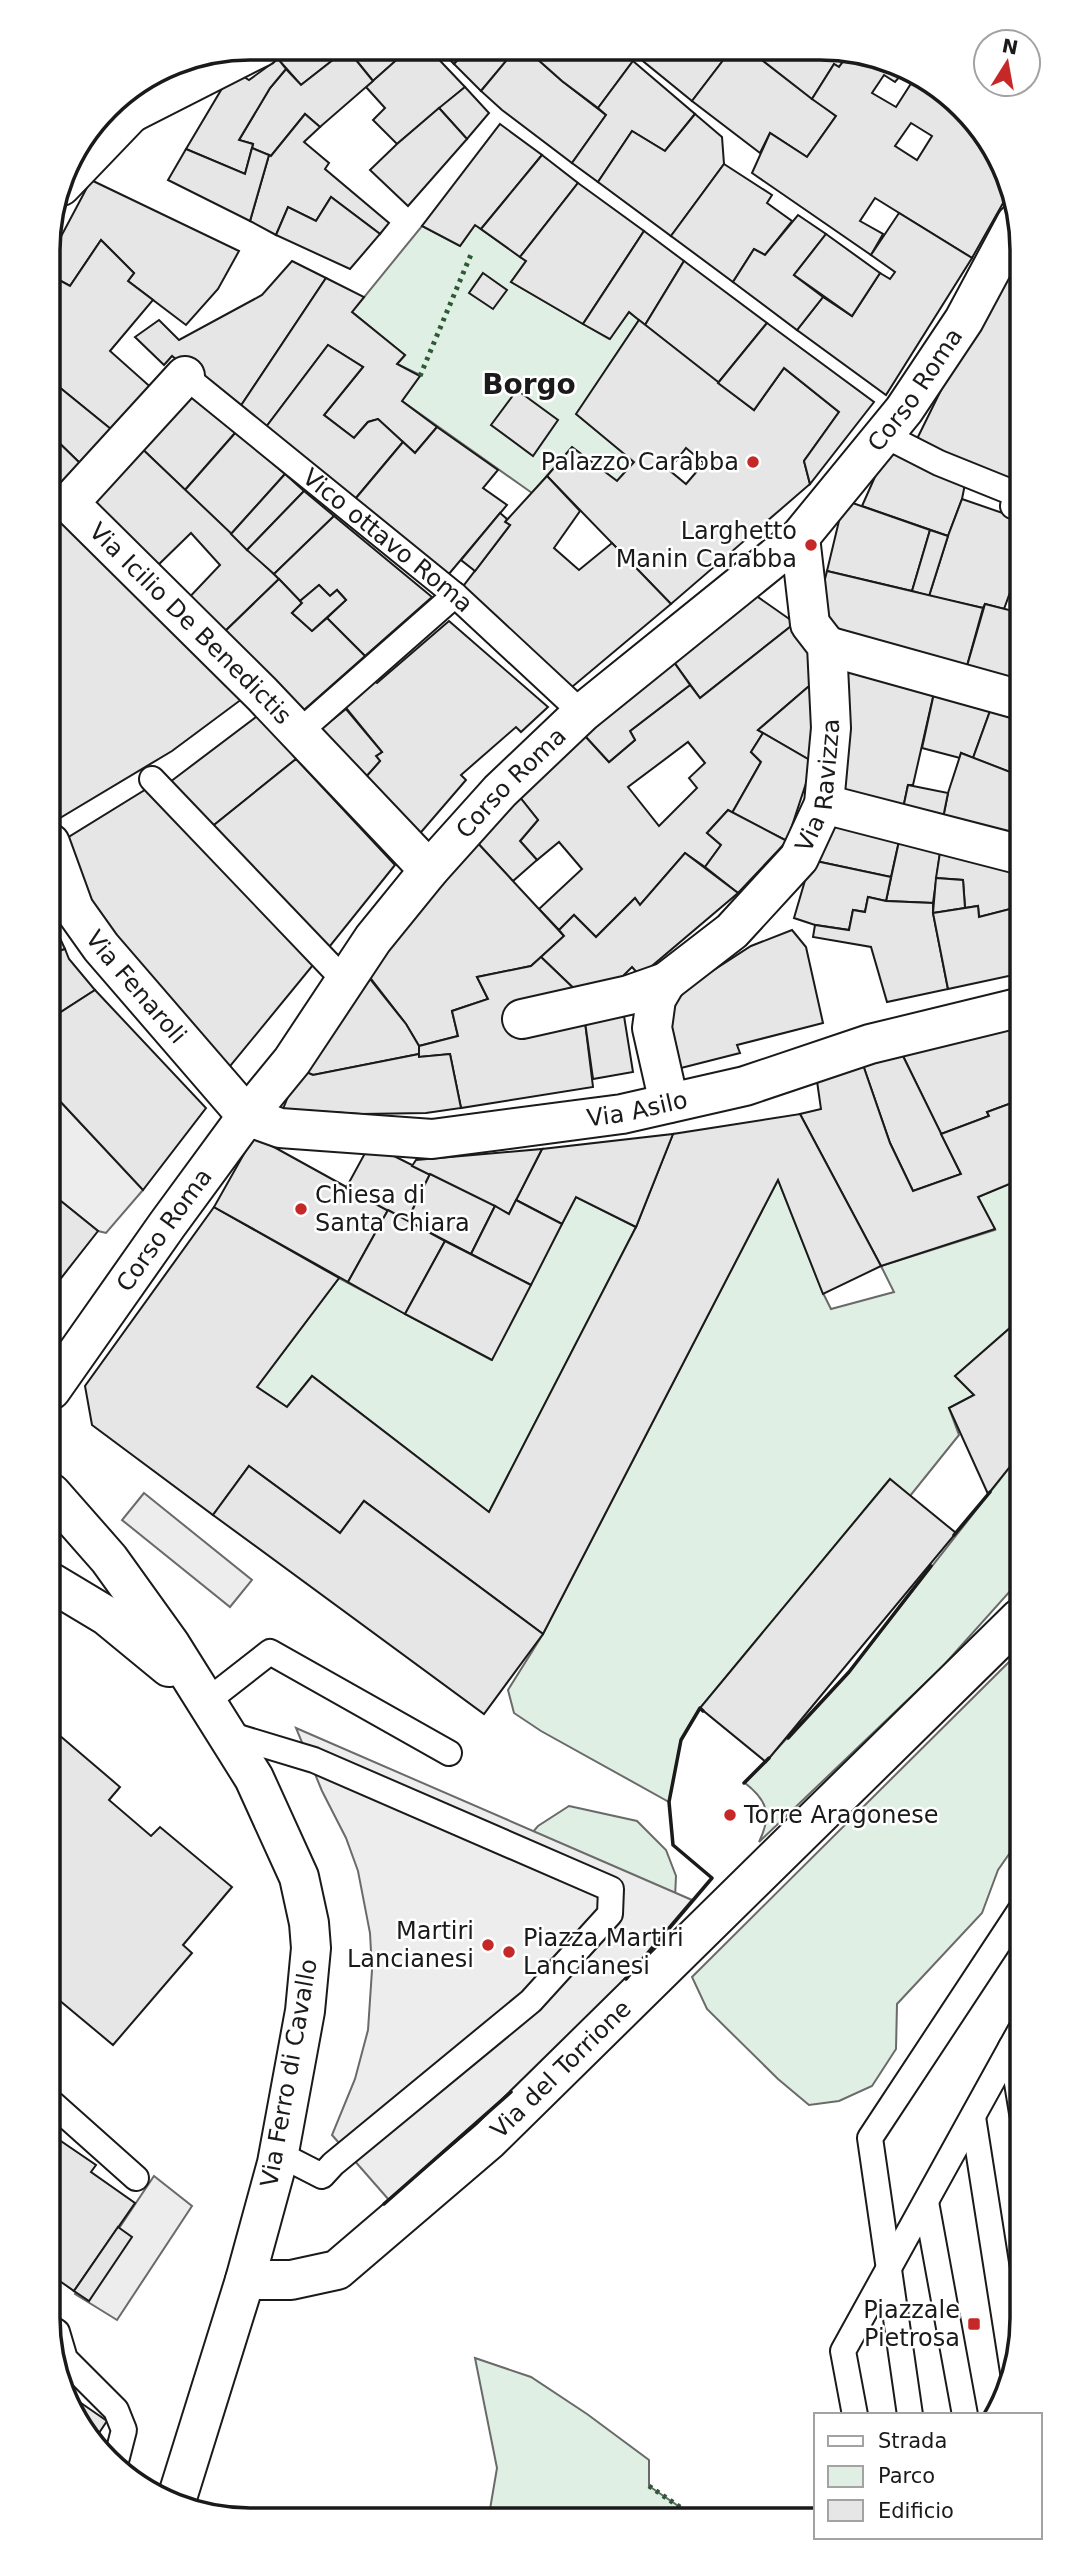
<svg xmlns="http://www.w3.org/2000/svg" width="1070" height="2567" viewBox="0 0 1070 2567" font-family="'DejaVu Sans',sans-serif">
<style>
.green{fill:#e0efe3;stroke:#6a6a6a;stroke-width:2}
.parking{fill:#ededed;stroke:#6a6a6a;stroke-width:2}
.building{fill:#e6e6e6;stroke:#1a1a1a;stroke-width:2;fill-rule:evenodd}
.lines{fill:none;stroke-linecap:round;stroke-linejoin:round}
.lane-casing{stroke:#1a1a1a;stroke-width:28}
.street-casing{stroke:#1a1a1a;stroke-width:42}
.secondary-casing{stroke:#1a1a1a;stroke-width:42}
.lane{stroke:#fff;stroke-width:24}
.street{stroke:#fff;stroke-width:38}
.secondary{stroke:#fff;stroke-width:38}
.hedge{stroke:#2b5a34;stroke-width:5;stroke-dasharray:3.5 5;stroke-linecap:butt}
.wall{stroke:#1a1a1a;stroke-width:3.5}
.poi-dot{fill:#c62828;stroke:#fff;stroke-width:2.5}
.labels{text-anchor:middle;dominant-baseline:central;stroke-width:5;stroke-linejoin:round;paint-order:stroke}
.street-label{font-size:24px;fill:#1a1a1a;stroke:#fff}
.poi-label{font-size:24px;fill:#1a1a1a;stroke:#fff;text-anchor:end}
.quarter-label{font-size:28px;font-weight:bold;fill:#1a1a1a;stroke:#fff}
.rim{fill:none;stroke:#1a1a1a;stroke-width:3.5}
</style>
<rect width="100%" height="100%" fill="#fff"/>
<g class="green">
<polygon points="475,225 526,261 511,282 609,339 629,312 639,320 577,414 634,462 617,481 572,447 532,493 402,401 420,375 397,364 405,355 352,312 422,226 460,246"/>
<polygon points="778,1180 823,1293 831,1309 894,1292 881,1266 995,1230 978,1197 1019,1180 1019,1320 955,1376 974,1395 949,1408 959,1435 910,1496 890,1479 700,1708 681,1740 669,1802 541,1731 514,1713 508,1690 543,1634"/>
<polygon points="576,1197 636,1227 489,1512 312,1376 287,1407 257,1387 339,1278 491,1360"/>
<path d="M 1020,1454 L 1020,1580 L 943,1666 L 759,1842 C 772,1815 768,1801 745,1783 L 849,1672 Z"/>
<polygon points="1020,1651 1021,1837 998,1870 982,1913 897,2004 896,2049 872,2086 839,2101 809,2105 778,2079 707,2009 692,1977"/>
<polygon points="569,1806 637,1821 666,1850 676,1876 674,1920 658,1943 633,1950 520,1847 538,1826"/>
<polygon points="475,2358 531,2377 587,2414 649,2460 649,2486 690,2514 489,2515 497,2468"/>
</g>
<g class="parking">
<polygon points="57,1098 143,1190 106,1233 98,1231 51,1193 50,1104"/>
<polygon points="144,1493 252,1580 230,1607 122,1520"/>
<polygon points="296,1728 692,1900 605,2002 523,2081 389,2200 332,2135 355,2079 368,2030 372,1970 370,1933 358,1871 346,1838 322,1791"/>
<polygon points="154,2176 192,2206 117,2320 75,2294"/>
</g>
<g class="building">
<polygon points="295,48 346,48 347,49 301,85 278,59"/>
<polygon points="346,48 410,48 373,81"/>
<polygon points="410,48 428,48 465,87 397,144 373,120 385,108 366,87"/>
<polygon points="438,48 468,49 454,64"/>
<polygon points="347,49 373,81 320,127 305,114 271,156 252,148 253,144 239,140 270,88 286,69 301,85"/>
<polygon points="468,49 516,49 481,91 454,64"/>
<polygon points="516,49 526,49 562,81 606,115 572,163 502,110 481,91"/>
<polygon points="526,49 620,50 633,61 598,108 562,81"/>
<polygon points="644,50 731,50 692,101 638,57"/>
<polygon points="731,50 749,50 836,116 807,157 770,133 760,153 692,101"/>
<polygon points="749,50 851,51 839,67 834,64 812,99"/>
<path d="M 851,51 L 859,51 L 954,98 L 1011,189 L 972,258 L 875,198 L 860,221 L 883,234 L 871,255 L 752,173 L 770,133 L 807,157 L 836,116 L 812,99 L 834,64 L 839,67 ZM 884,75 L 895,82 L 901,75 L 912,82 L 896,107 L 872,93 ZM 911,123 L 932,136 L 917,160 L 895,146 Z"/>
<polygon points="278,59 286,69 270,88 239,140 253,144 245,174 186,149 233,70 249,80"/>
<polygon points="633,61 695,114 665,151 632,131 598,182 572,163 606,115 598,108"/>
<polygon points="465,87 489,113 467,139 439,108"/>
<polygon points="439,108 467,139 408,206 370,170 397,144"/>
<polygon points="305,114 320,127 304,142 329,163 325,169 389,223 380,234 331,197 316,221 288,207 276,235 250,221 269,155 271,156"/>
<polygon points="695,114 722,137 724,164 671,236 598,182 632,131 665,151"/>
<polygon points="500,124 542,155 481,229 475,225 460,246 422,226"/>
<polygon points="252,148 269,155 250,221 168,180 186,149 245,174"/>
<polygon points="542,155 578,183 520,257 481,229"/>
<polygon points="724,164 772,195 767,203 792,221 765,255 754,249 733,282 671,236"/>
<polygon points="91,180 239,251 218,289 186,325 128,281 134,273 101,240 70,286 48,274 48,261"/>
<polygon points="578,183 644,231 583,324 511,282 526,261 520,257"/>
<polygon points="331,197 380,234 350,269 276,235 288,207 316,221"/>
<polygon points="899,213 972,258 886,395 797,330 823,297 852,316 880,273 890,279 895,272 871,255"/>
<polygon points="798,215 826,234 794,275 823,297 797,330 733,282 754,249 765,255"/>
<polygon points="644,231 684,261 645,325 629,312 610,339 583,324"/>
<polygon points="826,234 880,273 852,316 794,275"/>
<polygon points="101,240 134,273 128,281 153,300 110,351 155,391 117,434 48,378 48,274 70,286"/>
<polygon points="1006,258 1016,262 1017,482 914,445"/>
<polygon points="292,261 326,278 238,410 172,356 164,365 135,337 159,320 179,340 262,295"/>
<polygon points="684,261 767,323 718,383 645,325"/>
<polygon points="483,273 507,290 493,309 469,293"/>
<polygon points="326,278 364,297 352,312 405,355 397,364 420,376 402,401 437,427 415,453 378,419 368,422 354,438 324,415 363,367 328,345 263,431 238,410"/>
<path d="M 639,320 L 754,410 L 784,368 L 839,412 L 804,461 L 810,484 L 671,604 L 547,476 L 572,447 L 617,481 L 634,462 L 576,414 ZM 686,448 L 704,463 L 686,484 L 669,470 Z"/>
<polygon points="767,323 874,402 810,484 804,461 839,412 784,368 754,410 718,383"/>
<polygon points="328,345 363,367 324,415 354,438 368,422 378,419 403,442 351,504 263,431"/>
<polygon points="48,378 117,434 86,469 48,432"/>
<polygon points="183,387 236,432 185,490 135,442"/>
<polygon points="517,390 558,420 533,456 491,425"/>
<polygon points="437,427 498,470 483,488 507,505 443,581 351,504 403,442 415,453"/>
<polygon points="48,432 86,469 49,511"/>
<polygon points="236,432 285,474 231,534 185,490"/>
<polygon points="135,442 279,579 217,639 183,604 220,565 191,533 153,570 82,502"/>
<polygon points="890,443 966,479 962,499 948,536 862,506"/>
<polygon points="285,474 304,491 247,550 231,534"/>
<polygon points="547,476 580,511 554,548 579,570 612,543 671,604 566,692 458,593 510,525 505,522"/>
<polygon points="304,491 334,516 274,574 247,550"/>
<polygon points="962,499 1017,518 1017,573 1004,609 985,604 983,608 929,596 948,536"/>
<polygon points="844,500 930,530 912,591 827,571"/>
<polygon points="54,506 246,696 172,751 60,818 49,779 49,511"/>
<polygon points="500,513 507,519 505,522 510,525 475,571 461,560"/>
<polygon points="334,516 432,597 365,656 327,618 346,600 337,590 330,596 319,585 300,601 274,574"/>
<polygon points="930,530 948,536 929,596 912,591"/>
<polygon points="827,571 983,608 965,673 813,627"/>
<polygon points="279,579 302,603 292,613 312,631 327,618 365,656 296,717 217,639"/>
<polygon points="319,585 330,596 337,590 346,600 312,631 292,613 302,603 300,601"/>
<polygon points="745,588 795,623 700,698 666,651"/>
<polygon points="985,604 1017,612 1017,689 965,673"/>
<polygon points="449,621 548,707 521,732 516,727 461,775 466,780 410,845 356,788 380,761 376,756 382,752 342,703 372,679 377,683"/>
<path d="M 795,623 L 820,671 L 820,687 L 808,687 L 758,730 L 763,733 L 751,752 L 761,762 L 732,813 L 728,810 L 707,833 L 721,845 L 705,867 L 685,853 L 640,905 L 635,898 L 596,937 L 574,915 L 559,930 L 539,909 L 582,869 L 559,842 L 537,860 L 520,841 L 538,820 L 511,786 L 576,726 L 609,762 L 635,740 L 630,731 L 690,685 L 700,698 ZM 688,742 L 705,763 L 689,778 L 697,788 L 659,826 L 628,787 Z"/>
<polygon points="666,651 690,685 630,731 635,740 609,762 576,726"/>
<polygon points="843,657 936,684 913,785 908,785 901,818 836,801"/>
<polygon points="936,684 994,700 973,758 961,753 960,758 922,748"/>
<polygon points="808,687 820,687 813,762 758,730"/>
<polygon points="994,700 1017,708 1018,775 973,758"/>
<polygon points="346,709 382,752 376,756 380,761 356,788 312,736"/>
<polygon points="260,714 296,759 209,829 166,785"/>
<polygon points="763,733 813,762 787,841 732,813 761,762 751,752"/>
<polygon points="961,753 1018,775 1018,806 1005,845 941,828 948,793"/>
<polygon points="296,759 395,865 326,951 209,829"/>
<polygon points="908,785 948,793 941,828 901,818"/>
<polygon points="511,786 538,820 520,841 537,860 513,881 473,838"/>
<polygon points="148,788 313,965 222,1076 83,907 59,843"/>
<polygon points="1018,806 1018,848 1005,845"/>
<polygon points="728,810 787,841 738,893 705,867 721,845 707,833"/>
<polygon points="825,814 901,832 891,877 811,860"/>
<polygon points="901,832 941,846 933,903 886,901"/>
<polygon points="473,838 564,936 531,966 477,977 488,999 452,1011 458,1036 419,1046 406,1024 365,971"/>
<polygon points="941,846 1014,867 1018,907 979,917 978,906 965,908 963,880 936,878"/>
<polygon points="685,853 738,893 640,976 632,967 599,1000 588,1002 541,957 564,936 559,930 574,915 596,937 635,898 640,905"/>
<polygon points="811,860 891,877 886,901 868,897 865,912 853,910 849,930 815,925 794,918"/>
<polygon points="936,878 963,880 965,908 933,913"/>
<polygon points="868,897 886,901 933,903 933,913 948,989 887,1002 871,947 813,937 815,925 849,930 853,910 865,912"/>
<polygon points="978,906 979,917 1018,907 1018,974 948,989 933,913"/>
<polygon points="50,917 65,949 50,954"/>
<polygon points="792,930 806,947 823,1023 737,1045 740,1053 681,1068 666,1001 751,946"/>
<polygon points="65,949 69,959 95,990 50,1019 50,954"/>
<polygon points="541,957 588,1002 509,1019 512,1036 585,1022 593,1087 461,1108 450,1054 419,1057 419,1046 458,1036 452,1011 488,999 477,977 531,966"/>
<polygon points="370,979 406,1024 419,1046 419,1054 313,1075 299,1069"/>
<polygon points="95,990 206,1108 143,1190 57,1098 50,1104 50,1019"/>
<polygon points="624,1016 633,1072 593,1079 585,1022"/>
<polygon points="1018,1022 1019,1106 1017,1101 987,1112 989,1116 941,1134 901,1052"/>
<polygon points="901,1052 961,1174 913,1191 890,1143 862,1062"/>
<polygon points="419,1054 419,1057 450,1054 461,1108 426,1113 361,1114 283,1109 299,1069 313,1075"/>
<polygon points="862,1062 890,1143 913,1191 961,1174 941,1134 989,1116 987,1112 1017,1101 1019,1106 1019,1155 1012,1158 1019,1172 1019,1180 978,1197 995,1229 881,1266 800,1114 821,1109 816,1074"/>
<polygon points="800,1114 881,1266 823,1294 778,1180 543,1634 364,1501 340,1533 249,1466 213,1515 92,1425 85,1386 214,1207 339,1278 257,1387 287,1407 312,1376 489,1512 636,1227 673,1134"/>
<polygon points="673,1134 636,1227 576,1197 562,1224 516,1200 542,1149"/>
<polygon points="254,1136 388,1210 348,1282 214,1207"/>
<polygon points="370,1144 430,1174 407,1221 346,1188"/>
<polygon points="542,1149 509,1214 412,1166 416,1160"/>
<polygon points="430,1174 495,1206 471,1254 407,1221"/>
<polygon points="51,1193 98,1231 51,1291"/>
<polygon points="516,1200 562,1224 531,1285 471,1254 495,1206 509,1214"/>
<polygon points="388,1210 445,1241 405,1314 348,1282"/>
<polygon points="445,1241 531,1285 492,1360 405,1314"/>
<polygon points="1019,1320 1020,1454 988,1494 949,1408 974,1395 955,1376"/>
<polygon points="249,1466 340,1533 364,1501 543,1634 484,1714 213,1515"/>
<polygon points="890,1479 956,1533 766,1762 700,1708"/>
<polygon points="52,1729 120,1787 109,1800 151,1836 160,1827 232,1887 183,1945 192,1953 113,2045 53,1995"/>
<polygon points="53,2127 59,2131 55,2137 96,2165 91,2172 135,2203 74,2291 54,2277"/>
<polygon points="118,2227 132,2237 89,2301 74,2291"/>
<polygon points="68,2394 107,2421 95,2439"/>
</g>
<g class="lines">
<defs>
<g id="lane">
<path id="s1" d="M 185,376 L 455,595 L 582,713"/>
<polyline points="884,435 939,463 1016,494 1013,506 1017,506"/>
<polyline points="298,733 455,595"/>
<polyline points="152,779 345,981"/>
<polyline points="206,1702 270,1652 449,1753"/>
<polyline points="228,1734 314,1760 611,1889 610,1914 531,2001 333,2164 322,2176 279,2154"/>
<polyline points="1011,2047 1022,2113"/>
<polyline points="53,2104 136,2178"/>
<polyline points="973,2117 1013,2372"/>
<polyline points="926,2202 965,2415"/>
<polyline points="54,2330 57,2332 65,2359 116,2410 124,2430 115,2465"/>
<polyline points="855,2415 843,2351 1021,2029"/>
<polyline points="910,2415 870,2138 1021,1909"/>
</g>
<g id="street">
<polyline points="131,113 261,47"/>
<polyline points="61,186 131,113 154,74"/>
<path id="s2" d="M 185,376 L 69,503 L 262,694 L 429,870"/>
<polyline points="827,646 1017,699"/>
<polyline points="824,804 1018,854"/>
<path id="s3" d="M 50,843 L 74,909 L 101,947 L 247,1116 L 280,1128 L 432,1139 L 622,1114 L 745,1086 L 870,1044 L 1018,1008"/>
<polyline points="666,982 656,999 652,1028 669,1103"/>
<path id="s4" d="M 522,1019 L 629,995 L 666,982 L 732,931 L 799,858 L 824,804 L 831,728 L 827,646 L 810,624 L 800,537"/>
<path id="s5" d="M 51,1390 L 167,1225 L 247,1116 L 292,1061 L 373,939 L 429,870 L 500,791 L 582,713 L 800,537 L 904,410 L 964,320 L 1016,223"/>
</g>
<g id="secondary">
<polyline points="51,1493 109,1559 170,1644 254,1778 299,1877 309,1923 311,1948 305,2011 277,2163 245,2280 177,2498"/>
<polyline points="52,1583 107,1616 169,1667"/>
<path id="s6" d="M 245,2280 L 291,2280 L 337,2270 L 489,2140 L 1020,1618"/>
</g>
</defs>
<use href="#lane" class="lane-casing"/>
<use href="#street" class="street-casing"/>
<use href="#secondary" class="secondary-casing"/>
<use href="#lane" class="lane"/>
<use href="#street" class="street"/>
<use href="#secondary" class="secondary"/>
<g class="hedge">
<polyline points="420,376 472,252"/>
<polyline points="649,2486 690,2514"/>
</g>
<g class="wall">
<polyline points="954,1535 990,1492"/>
<polyline points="788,1738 849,1672 931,1566"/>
<polyline points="744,1783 769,1758"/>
<polyline points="626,1979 712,1878 673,1845 669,1802 681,1740 700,1708 703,1711"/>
<polyline points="384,2204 511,2092"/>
</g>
</g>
<g class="poi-dot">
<circle cx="753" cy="462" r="7"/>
<circle cx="811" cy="545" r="7"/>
<circle cx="301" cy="1209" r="7"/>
<circle cx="730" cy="1815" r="7"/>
<circle cx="488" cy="1945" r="7"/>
<circle cx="509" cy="1952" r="7"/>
<rect x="967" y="2317" width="14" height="14" rx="3.5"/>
</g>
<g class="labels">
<g class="street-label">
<text stroke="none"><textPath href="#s5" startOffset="1330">Corso Roma</textPath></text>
<text stroke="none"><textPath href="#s1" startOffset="261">Vico ottavo Roma</textPath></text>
<text stroke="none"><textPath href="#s2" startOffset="343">Via Icilio De Benedictis</textPath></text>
<text stroke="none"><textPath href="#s5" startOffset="763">Corso Roma</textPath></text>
<text stroke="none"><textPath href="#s4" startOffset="408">Via Ravizza</textPath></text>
<text stroke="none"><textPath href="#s3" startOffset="170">Via Fenaroli</textPath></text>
<text stroke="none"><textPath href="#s3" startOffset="735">Via Asilo</textPath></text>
<text stroke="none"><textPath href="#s5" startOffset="196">Corso Roma</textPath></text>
<text stroke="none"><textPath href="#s6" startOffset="394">Via del Torrione</textPath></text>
<text transform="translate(289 2073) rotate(-80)">Via Ferro di Cavallo</text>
</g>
<g class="poi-label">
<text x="739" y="462">Palazzo Carabba</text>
<text x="797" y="531">Larghetto<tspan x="797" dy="28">Manin Carabba</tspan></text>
<text x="315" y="1195" text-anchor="start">Chiesa di<tspan x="315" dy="28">Santa Chiara</tspan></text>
<text x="744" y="1815" text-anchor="start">Torre Aragonese</text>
<text x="474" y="1931">Martiri<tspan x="474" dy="28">Lancianesi</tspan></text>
<text x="523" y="1938" text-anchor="start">Piazza Martiri<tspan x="523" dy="28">Lancianesi</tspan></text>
<text x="960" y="2310">Piazzale<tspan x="960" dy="28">Pietrosa</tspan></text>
</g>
<g class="quarter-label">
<text x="529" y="384">Borgo</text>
</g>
</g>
<path d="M0 0H1070V2567H0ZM250 60H820A190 190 0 0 1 1010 250V2318A190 190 0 0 1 820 2508H250A190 190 0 0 1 60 2318V250A190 190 0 0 1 250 60Z" fill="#fff" fill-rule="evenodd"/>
<path class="rim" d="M250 60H820A190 190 0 0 1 1010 250V2318A190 190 0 0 1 820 2508H250A190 190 0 0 1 60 2318V250A190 190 0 0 1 250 60Z"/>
<rect x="814" y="2413" width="228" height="126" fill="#ffffff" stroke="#a3a3a3" stroke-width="2"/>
<rect x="828" y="2436" width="35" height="10" fill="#ffffff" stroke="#a3a3a3" stroke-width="2"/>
<text x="878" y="2448" font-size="21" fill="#1a1a1a">Strada</text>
<rect x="828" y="2466" width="35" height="21" fill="#e0efe3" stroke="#a3a3a3" stroke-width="2"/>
<text x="878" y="2483" font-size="21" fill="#1a1a1a">Parco</text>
<rect x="828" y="2500" width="35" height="21" fill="#e6e6e6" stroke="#a3a3a3" stroke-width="2"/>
<text x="878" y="2518" font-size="21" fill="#1a1a1a">Edificio</text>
<g transform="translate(1007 63) rotate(11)"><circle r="33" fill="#ffffff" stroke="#a3a3a3" stroke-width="2"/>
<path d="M0-5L12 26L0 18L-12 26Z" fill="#c62828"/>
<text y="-10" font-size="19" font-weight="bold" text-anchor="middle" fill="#1a1a1a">N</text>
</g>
</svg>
